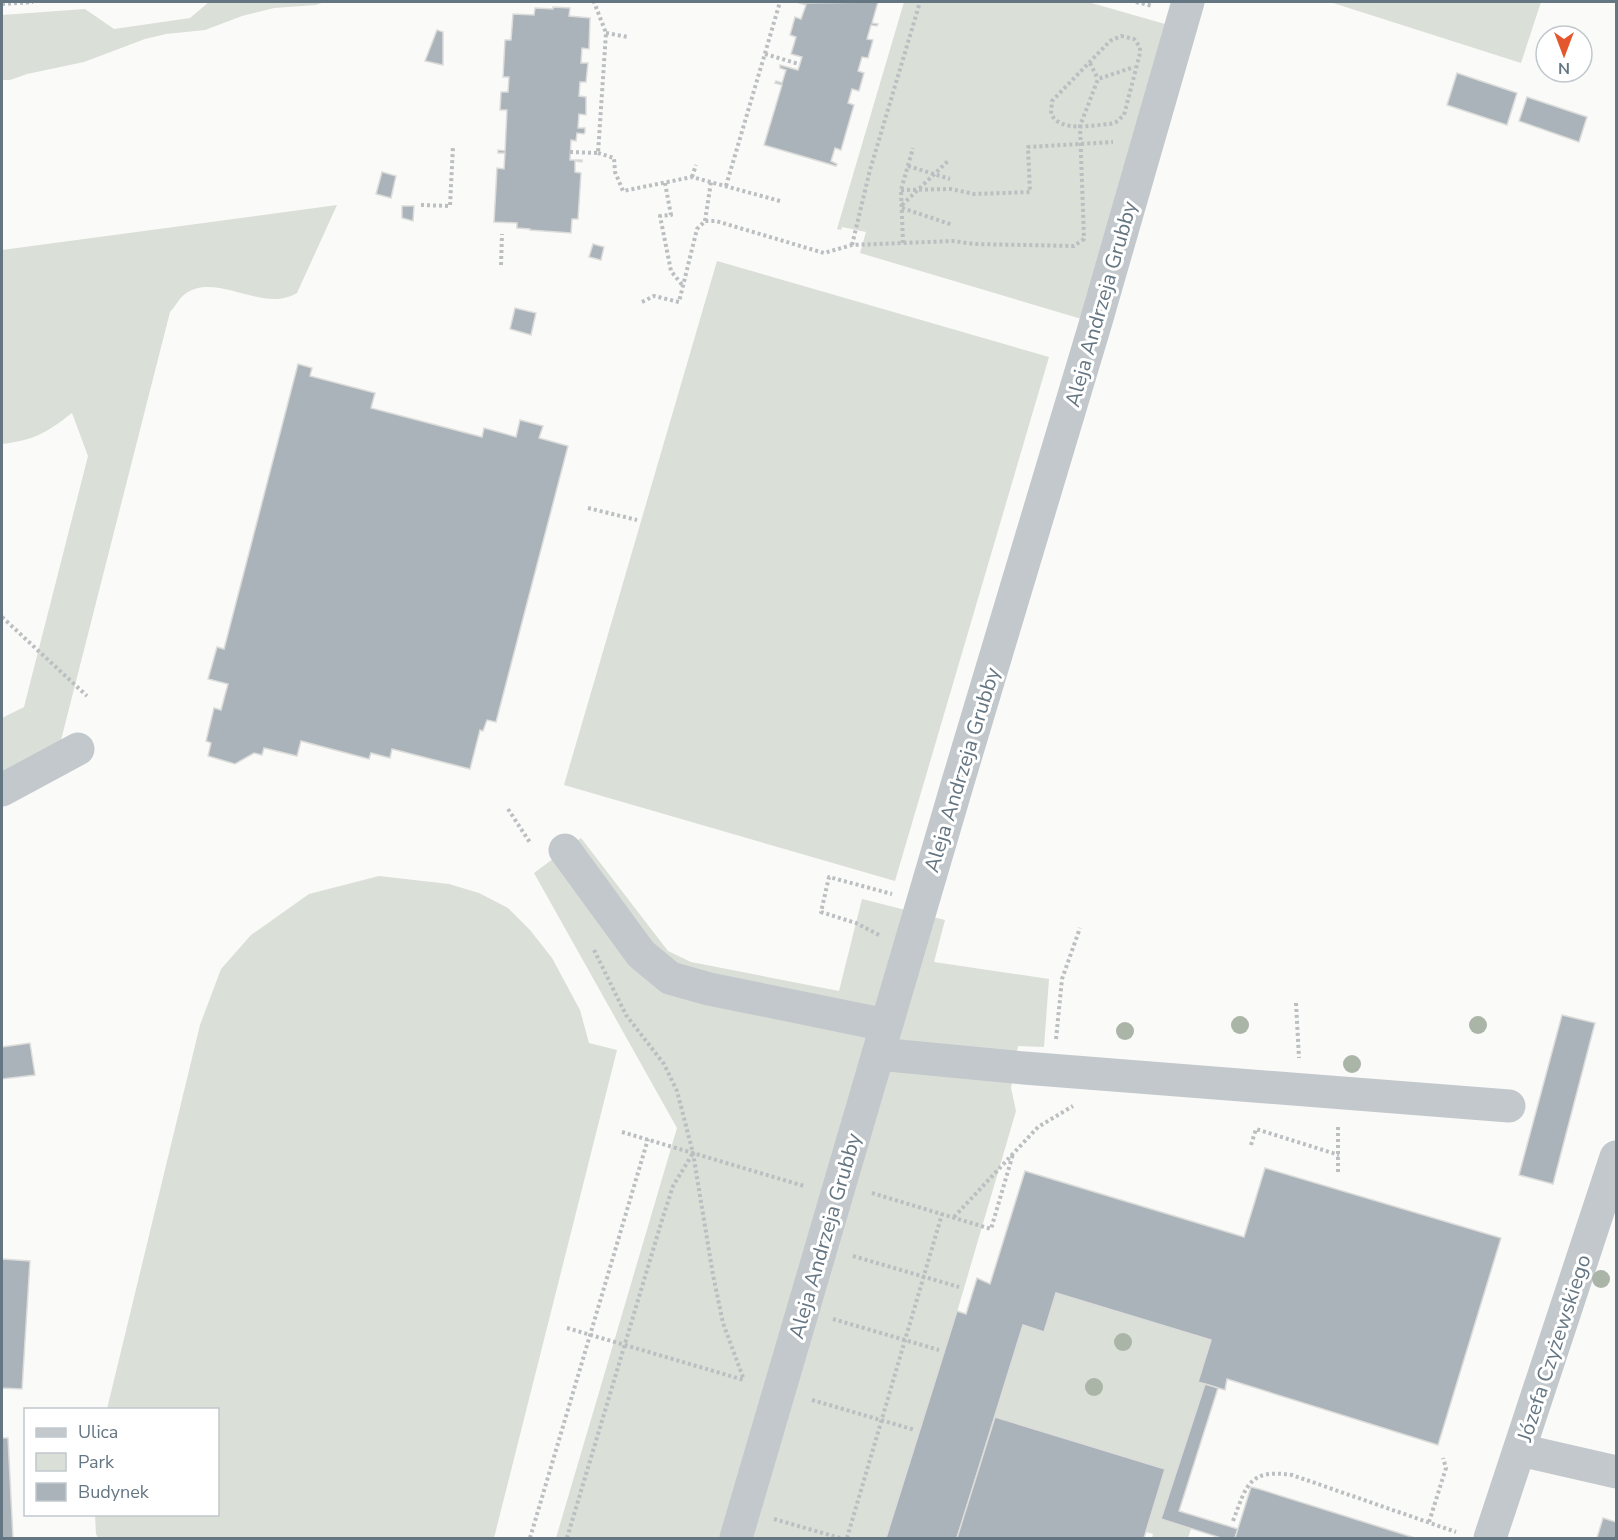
<svg xmlns="http://www.w3.org/2000/svg" width="1618" height="1540" viewBox="0 0 1618 1540" font-family="'Nunito Sans',sans-serif">
<style>
.green{fill:#dadfd7}
.building{fill:#aab3b9;stroke:#dcdcda;stroke-width:1.5}
.lines{fill:none;stroke-linecap:round;stroke-linejoin:round}
.path{stroke:#bbbfc2;stroke-width:4;stroke-dasharray:3 3;stroke-linecap:butt}
.minor{stroke:#c3c8cc;stroke-width:33}
.tree{fill:#aab4a7}
.labels{text-anchor:middle;dominant-baseline:central;stroke-width:6;stroke-linejoin:round;paint-order:stroke}
.street-label{font-size:21px;fill:#657683;stroke:#fff}
</style>
<rect width="100%" height="100%" fill="#fafaf8"/>
<g class="green">
<polygon points="209,2 324,2 316,5 274,8 242,16 205,30 166,34 145,39 84,62 27,74 10,80 2,80 2,15 85,9 114,29 190,18"/>
<polygon points="904,2 1088,2 1172,26 1085,320 860,253 866,232 842,227 841,230 837,229"/>
<polygon points="1330,2 1541,2 1521,63"/>
<path d="M 337,205 L 297,293 C 262,314 217,271 185,294 C 179,298 175,307 170,312 L 59,748 L 2,779 L 2,718 L 24,707 L 88,456 L 72,413 C 46,433 35,440 2,444 L 2,250 Z"/>
<polygon points="717,261 1049,357 895,881 564,785"/>
<polygon points="581,838 668,951 691,962 839,991 862,899 945,920 934,962 1049,979 1044,1047 1018,1046 1011,1088 1016,1111 957,1312 886,1538 556,1538 677,1128 534,873"/>
<polygon points="379,876 449,884 479,893 508,908 530,930 552,958 580,1010 589,1043 617,1050 494,1538 98,1538 96,1534 95,1515 218,1514 218,1410 107,1409 200,1025 221,969 251,935 309,894"/>
<polygon points="1056,1293 1211,1340 1198,1381 1205,1384 1162,1519 1191,1529 1188,1538 1152,1538 1153,1534 1146,1532 1165,1469 995,1417 1023,1325 1044,1331"/>
</g>
<g class="building">
<polygon points="800,2 806,3 878,2 872,23 878,24 877,26 871,25 867,39 873,40 868,58 862,57 858,71 864,73 859,91 852,89 848,103 854,105 841,150 835,148 831,161 837,164 836,166 764,145 782,85 775,83 776,81 782,83 786,70 780,68 780,65 798,70 802,57 791,54 796,37 790,35 795,17 801,19 806,5 799,3"/>
<polygon points="553,7 570,8 569,16 590,18 589,49 582,48 581,63 588,63 586,82 580,82 579,96 586,97 586,115 579,114 578,128 585,128 585,132 584,134 577,133 576,141 571,140 570,160 582,160 582,162 575,161 575,172 581,173 578,219 572,219 571,233 530,230 530,229 517,228 517,223 494,222 497,168 504,169 505,153 498,153 498,150 505,151 507,110 500,110 501,92 508,92 509,77 503,77 505,40 511,40 513,14 534,15 535,8 553,9"/>
<polygon points="437,30 443,32 443,65 425,61"/>
<polygon points="1457,73 1517,93 1507,125 1447,105"/>
<polygon points="1527,97 1587,117 1579,142 1519,121"/>
<polygon points="382,172 396,176 391,198 376,194"/>
<polygon points="402,206 414,206 413,221 402,218"/>
<polygon points="593,244 604,247 601,260 589,257"/>
<polygon points="515,308 536,313 531,335 510,329"/>
<polygon points="298,364 312,368 310,376 375,393 371,408 482,437 484,428 516,437 520,420 543,426 539,438 568,446 496,722 487,720 483,731 480,730 470,769 392,749 390,758 371,753 369,759 301,741 297,756 264,748 262,755 254,753 235,764 208,756 211,743 206,741 214,708 221,710 228,684 208,679 217,647 224,649"/>
<polygon points="1562,1015 1595,1023 1553,1184 1519,1175"/>
<polygon points="30,1043 35,1075 2,1079 2,1047"/>
<polygon points="1265,1168 1501,1238 1438,1445 1227,1379 1225,1390 1198,1382 1211,1340 1056,1293 1044,1332 1023,1325 957,1538 886,1538 957,1311 966,1314 977,1278 990,1284 1025,1171 1244,1237"/>
<polygon points="2,1259 30,1261 22,1389 2,1388"/>
<polygon points="1205,1384 1218,1388 1179,1511 1238,1529 1235,1538 1221,1538 1161,1519"/>
<polygon points="995,1417 1165,1469 1144,1538 957,1538"/>
<polygon points="2,1438 8,1438 13,1538 2,1538"/>
<polygon points="1251,1487 1259,1489 1415,1538 1235,1538"/>
<polygon points="1603,1518 1616,1522 1616,1538 1597,1538"/>
</g>
<g class="lines">
<g class="path">
<polyline points="1136,2 1153,6"/>
<polyline points="2,4 33,2"/>
<polyline points="606,33 628,37"/>
<path d="M 1121,36 L 1134,39 L 1140,47 L 1140,53 L 1124,115 L 1116,122 L 1110,124 C 1092,125 1061,133 1051,114 L 1052,101 L 1110,41 Z"/>
<polyline points="765,54 799,64"/>
<polyline points="1090,63 1098,79"/>
<polyline points="570,152 598,153 606,33 594,2"/>
<polyline points="598,153 614,158 615,172 623,191 692,177 780,201"/>
<polyline points="908,166 950,179"/>
<polyline points="692,177 696,165"/>
<polyline points="665,183 671,215 660,216 671,271 683,286"/>
<polyline points="726,186 780,2"/>
<polyline points="901,190 951,189 974,194 1030,192 1028,147 1113,142"/>
<polyline points="421,205 450,206 453,146"/>
<polyline points="902,205 949,160"/>
<polyline points="902,208 953,225"/>
<polyline points="705,221 711,182"/>
<polyline points="903,243 901,190 913,148"/>
<polyline points="852,245 870,170 920,2"/>
<polyline points="501,265 502,234"/>
<polyline points="642,302 654,296 679,302 697,229 705,221 716,221 824,253 852,245 953,241 974,244 1074,246 1084,239 1080,126 1098,79 1134,67"/>
<polyline points="588,508 637,520"/>
<polyline points="2,617 87,696"/>
<polyline points="508,809 531,844"/>
<polyline points="879,935 856,923 821,912 829,877 892,894"/>
<polyline points="594,950 626,1015 664,1064 677,1091 693,1153 713,1275 723,1323 744,1380"/>
<polyline points="1296,1003 1299,1058"/>
<polyline points="1056,1039 1062,979 1080,928"/>
<polyline points="1338,1127 1338,1174"/>
<polyline points="622,1132 804,1186"/>
<polyline points="1251,1145 1256,1129 1339,1155"/>
<polyline points="872,1193 991,1229 1013,1154"/>
<polyline points="954,1217 1038,1127 1073,1106"/>
<polyline points="853,1256 959,1287"/>
<polyline points="833,1319 939,1350"/>
<polyline points="567,1328 744,1380"/>
<polyline points="812,1400 915,1430"/>
<polyline points="774,1519 840,1538"/>
<path d="M 1233,1521 C 1247,1484 1249,1469 1292,1475 L 1456,1532"/>
<polyline points="1429,1522 1446,1468 1443,1458"/>
<polyline points="530,1538 648,1139"/>
<polyline points="567,1538 662,1220 673,1186 693,1153"/>
<polyline points="847,1538 942,1214"/>
</g>
<g class="minor">
<polyline points="2,790 78,749"/>
<polyline points="565,850 641,954 670,978 709,989 886,1025"/>
<polyline points="878,1054 1024,1068 1509,1106"/>
<polyline points="1520,1450 1616,1472"/>
<polyline points="736,1538 957,785 1095,325 1188,2"/>
<polyline points="1490,1538 1616,1157"/>
</g>
</g>
<g class="tree">
<circle cx="1240" cy="1025" r="9"/>
<circle cx="1478" cy="1025" r="9"/>
<circle cx="1125" cy="1031" r="9"/>
<circle cx="1352" cy="1064" r="9"/>
<circle cx="1601" cy="1279" r="9"/>
<circle cx="1123" cy="1342" r="9"/>
<circle cx="1094" cy="1387" r="9"/>
</g>
<g class="labels">
<g class="street-label">
<text transform="translate(1101 304) rotate(-74)">Aleja Andrzeja Grubby</text>
<text transform="translate(962 770) rotate(-73)">Aleja Andrzeja Grubby</text>
<text transform="translate(825 1236) rotate(-74)">Aleja Andrzeja Grubby</text>
<text transform="translate(1554 1348) rotate(-72)">Józefa Czyżewskiego</text>
</g>
</g>
<rect width="1618" height="1540" fill="none" stroke="#657683" stroke-width="6"/>
<rect x="24" y="1408" width="195" height="108" fill="#ffffff" stroke="#c1c8cd" stroke-width="1.5"/>
<rect x="36" y="1428" width="30" height="9" fill="#c3c8cc" stroke="#c1c8cd" stroke-width="1.5"/>
<text x="78" y="1438" font-size="18" fill="#657683">Ulica</text>
<rect x="36" y="1453" width="30" height="18" fill="#dadfd7" stroke="#c1c8cd" stroke-width="1.5"/>
<text x="78" y="1468" font-size="18" fill="#657683">Park</text>
<rect x="36" y="1483" width="30" height="18" fill="#aab3b9" stroke="#c1c8cd" stroke-width="1.5"/>
<text x="78" y="1498" font-size="18" fill="#657683">Budynek</text>
<g transform="translate(1564 54) rotate(180)"><circle r="28" fill="#ffffff" stroke="#c1c8cd" stroke-width="1.5"/>
<path d="M0-4.5L10 22L0 15L-10 22Z" fill="#e4572e"/>
<text y="-9" font-size="16" font-weight="bold" text-anchor="middle" fill="#657683">N</text>
</g>
</svg>
